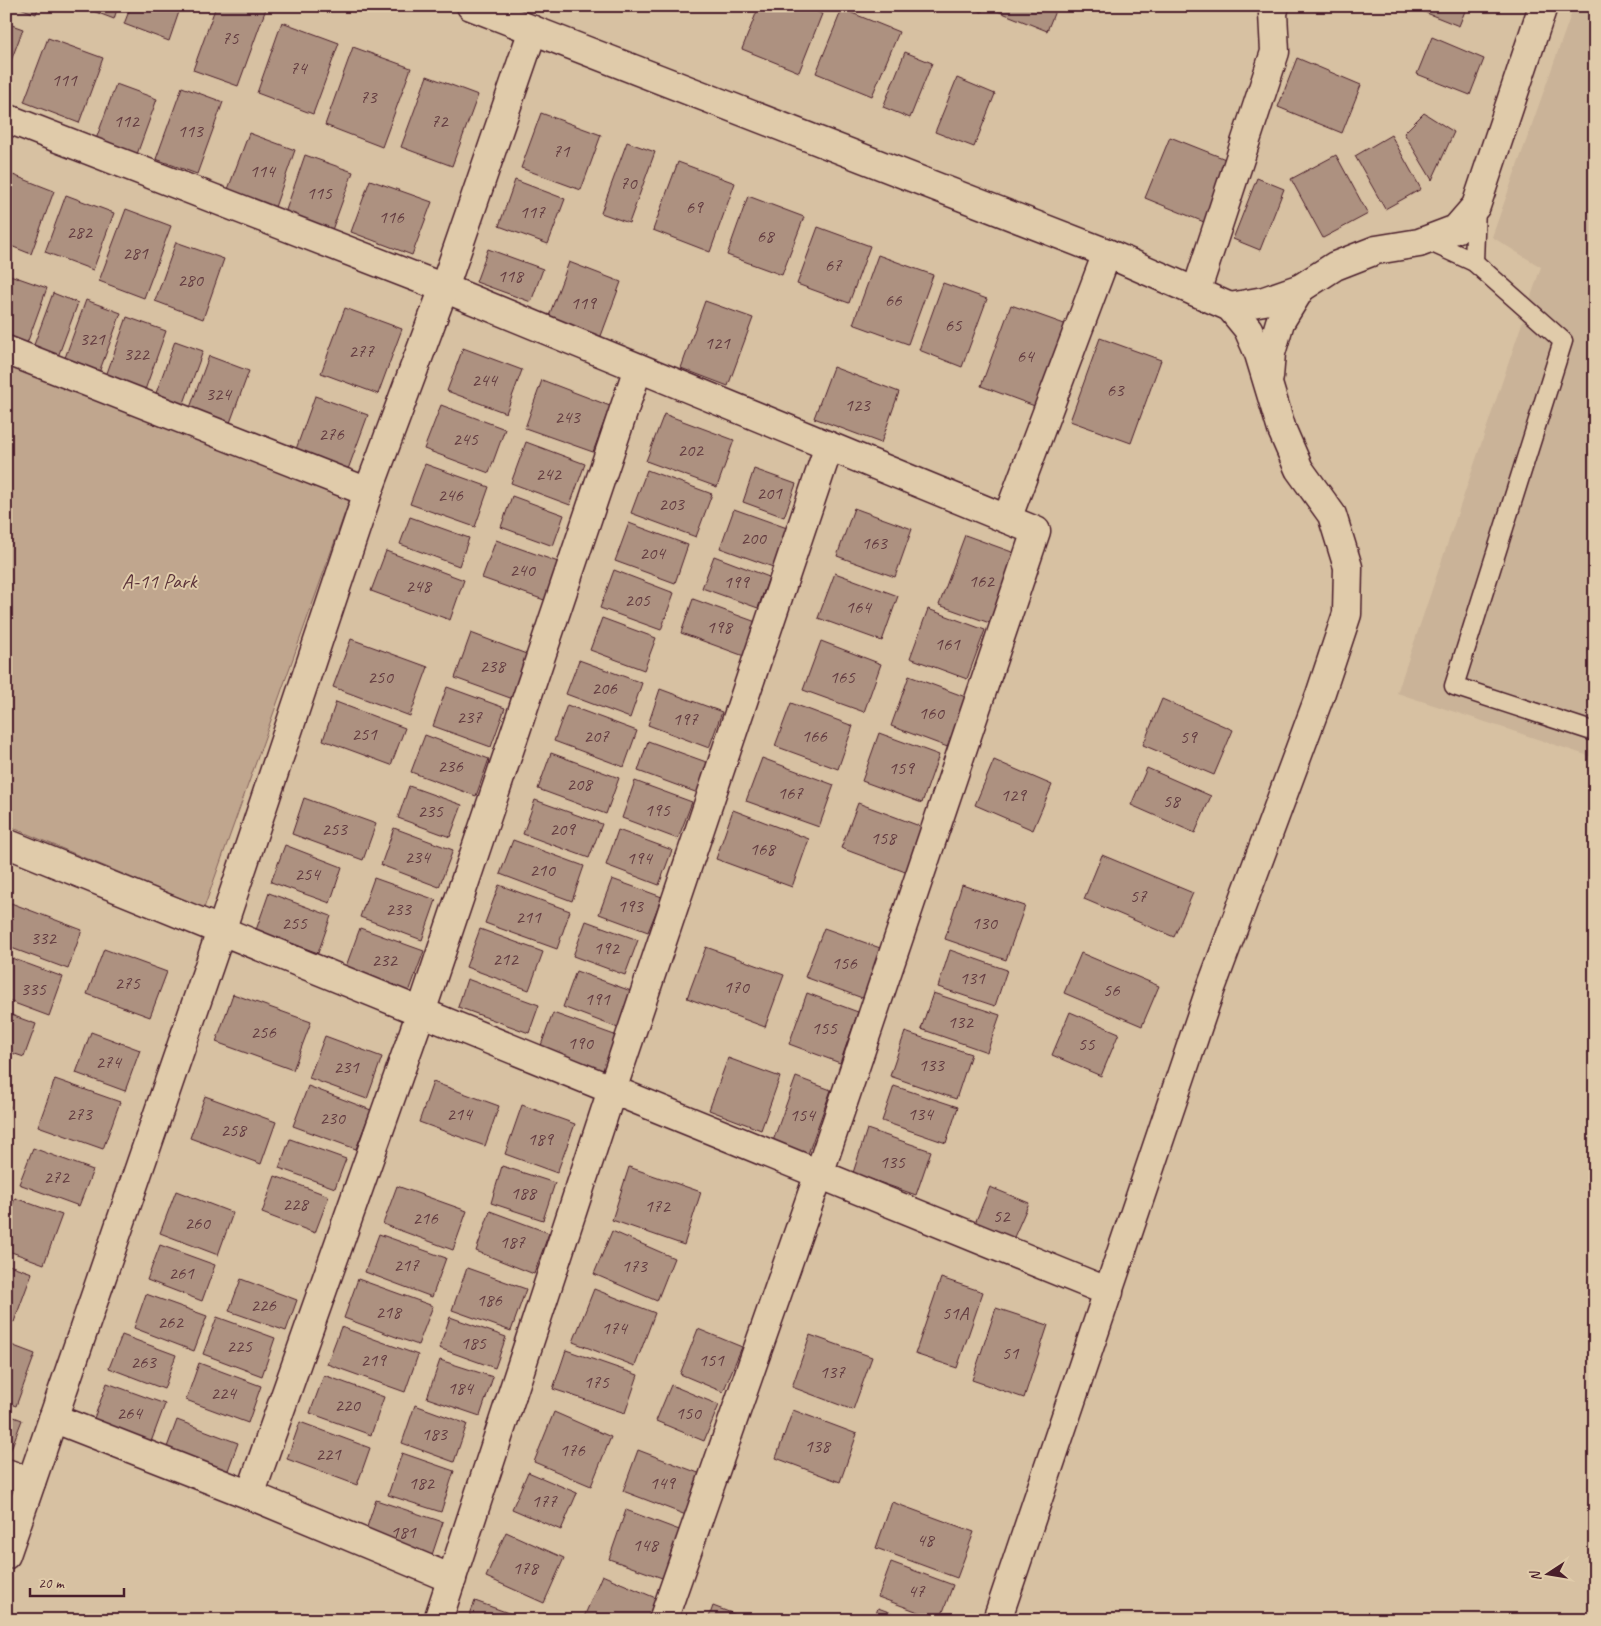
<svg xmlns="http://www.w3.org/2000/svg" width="1601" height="1626" viewBox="0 0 1601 1626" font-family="Caveat,sans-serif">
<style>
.built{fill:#cab398}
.green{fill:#c0a68e;stroke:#85625c}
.building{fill:#ad9180;stroke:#4a1f2b}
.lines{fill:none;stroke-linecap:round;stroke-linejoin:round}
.service-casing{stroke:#4a1f2b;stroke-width:21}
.minor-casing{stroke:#4a1f2b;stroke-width:31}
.tertiary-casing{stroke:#4a1f2b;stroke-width:31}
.service{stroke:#e0cbaa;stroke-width:18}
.minor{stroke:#e0cbaa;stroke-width:28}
.tertiary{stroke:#e0cbaa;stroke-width:28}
.labels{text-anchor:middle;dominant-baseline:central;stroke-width:4;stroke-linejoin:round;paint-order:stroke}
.number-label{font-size:19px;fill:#633c40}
.park-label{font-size:21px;fill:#5c333a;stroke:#e0cbaa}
</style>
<rect width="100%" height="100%" fill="#d7c1a2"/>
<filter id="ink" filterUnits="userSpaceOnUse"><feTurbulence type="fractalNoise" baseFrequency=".02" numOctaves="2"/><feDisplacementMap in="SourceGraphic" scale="10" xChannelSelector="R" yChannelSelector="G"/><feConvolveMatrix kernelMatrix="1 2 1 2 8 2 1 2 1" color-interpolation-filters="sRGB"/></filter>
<g filter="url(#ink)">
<polygon class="built" points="1574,6 1595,6 1595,758 1397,693 1541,267 1492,237"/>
<polygon class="green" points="6,360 352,493 204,908 6,825"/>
<g class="building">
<polygon points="15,6 39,6 36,14"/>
<polygon points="80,6 118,6 114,19"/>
<polygon points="131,6 181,6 169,41 124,24"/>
<polygon points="216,6 267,6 238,86 193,70"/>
<polygon points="759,6 803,6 822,14 799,72 742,49"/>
<polygon points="968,6 984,6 982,12"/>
<polygon points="997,6 1057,6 1047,31 995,10"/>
<polygon points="1414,6 1467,6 1459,26 1414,8"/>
<polygon points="842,9 899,32 872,96 816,73"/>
<polygon points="282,22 339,43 313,114 257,93"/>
<polygon points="6,23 23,29 6,74"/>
<polygon points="1432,37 1484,59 1470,95 1417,74"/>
<polygon points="48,38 103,58 79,123 24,102"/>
<polygon points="353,47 411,68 382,147 325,125"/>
<polygon points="905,52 932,63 910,118 883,107"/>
<polygon points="1297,58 1361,85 1342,133 1278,107"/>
<polygon points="427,76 478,95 452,166 401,147"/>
<polygon points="957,78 995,94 974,147 935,132"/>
<polygon points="116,84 157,99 136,157 95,142"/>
<polygon points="182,87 223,102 197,174 156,159"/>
<polygon points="541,113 601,135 581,190 521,168"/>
<polygon points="1424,113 1454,132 1432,180 1404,133"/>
<polygon points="249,133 295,150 274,210 227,192"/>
<polygon points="1391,135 1421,189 1385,209 1355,156"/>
<polygon points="1170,137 1228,160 1204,222 1145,198"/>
<polygon points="627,142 655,152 629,223 601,213"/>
<polygon points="305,155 353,172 332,230 285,213"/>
<polygon points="1336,155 1368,214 1323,238 1291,179"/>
<polygon points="678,162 735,183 710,252 653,230"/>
<polygon points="13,175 54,191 31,254 6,244 6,194"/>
<polygon points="1257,178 1284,189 1260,250 1233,239"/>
<polygon points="370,180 432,202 412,255 351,232"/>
<polygon points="515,180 565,199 548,244 499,226"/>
<polygon points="66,195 114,213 93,270 45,252"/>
<polygon points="748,196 804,217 782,275 727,255"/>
<polygon points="126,209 171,226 144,298 99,281"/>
<polygon points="818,227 870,246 849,303 797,284"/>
<polygon points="176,242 224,259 203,319 155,301"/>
<polygon points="488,249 543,269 531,302 476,282"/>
<polygon points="878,255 933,275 908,344 853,324"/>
<polygon points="569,262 621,282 598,344 546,324"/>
<polygon points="10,275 47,288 25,349 6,342 6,286"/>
<polygon points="943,283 987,299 962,367 919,350"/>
<polygon points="53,293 78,303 56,362 31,353"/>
<polygon points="86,300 121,313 97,378 62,366"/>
<polygon points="705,301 753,318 728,386 681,368"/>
<polygon points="1011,305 1070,326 1040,408 981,386"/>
<polygon points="345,308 402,329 378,394 321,373"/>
<polygon points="127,317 166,331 145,390 106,376"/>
<polygon points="1100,338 1161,360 1131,443 1070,421"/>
<polygon points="175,341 203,351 180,414 152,404"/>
<polygon points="463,348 522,370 506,413 447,391"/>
<polygon points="209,356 249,371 227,431 187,416"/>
<polygon points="833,367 899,392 881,443 814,418"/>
<polygon points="542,380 610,406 593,452 525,428"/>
<polygon points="315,396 368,415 347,472 295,452"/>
<polygon points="441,405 505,429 489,473 424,449"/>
<polygon points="664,414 734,440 717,487 646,461"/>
<polygon points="526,442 585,464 570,505 511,483"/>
<polygon points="425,464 489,487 475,527 410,504"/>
<polygon points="754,469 796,484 784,517 743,502"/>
<polygon points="647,470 712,494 696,537 631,513"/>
<polygon points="512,496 564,515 553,546 501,527"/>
<polygon points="854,508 912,529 895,577 837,556"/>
<polygon points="734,509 787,528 773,567 720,548"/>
<polygon points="410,517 469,538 459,566 400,544"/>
<polygon points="629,523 688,545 675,583 615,561"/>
<polygon points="965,535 1023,556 998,626 939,605"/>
<polygon points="496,540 561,563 547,601 482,578"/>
<polygon points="386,551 464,580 450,620 371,591"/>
<polygon points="714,556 769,577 758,608 702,588"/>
<polygon points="614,570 674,593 661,630 600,608"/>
<polygon points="835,573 898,596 882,641 818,618"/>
<polygon points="693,599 756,622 744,656 681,633"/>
<polygon points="928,609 985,630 967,679 910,658"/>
<polygon points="602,618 656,638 644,670 590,650"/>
<polygon points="471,633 529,655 513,699 455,678"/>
<polygon points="351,639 428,667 410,716 333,687"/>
<polygon points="821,641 881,664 864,712 803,690"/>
<polygon points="579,660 642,683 630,718 566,694"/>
<polygon points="909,676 971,699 953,749 891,726"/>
<polygon points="447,687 505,708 491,747 433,726"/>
<polygon points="660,689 722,712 709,748 648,725"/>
<polygon points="1162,699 1233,730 1214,775 1143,745"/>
<polygon points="336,702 405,728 391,765 323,740"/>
<polygon points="791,703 853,726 838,769 775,746"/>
<polygon points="567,705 637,731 624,767 554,741"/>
<polygon points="879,733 939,755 922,803 862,781"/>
<polygon points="425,735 489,759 476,796 411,772"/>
<polygon points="648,741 709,763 698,793 638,771"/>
<polygon points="551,753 619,778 606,814 538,789"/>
<polygon points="762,758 834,785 819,827 746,801"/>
<polygon points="994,760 1052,785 1033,830 975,805"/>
<polygon points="1147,768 1211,796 1195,833 1131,805"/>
<polygon points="635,781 692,802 678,839 622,818"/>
<polygon points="409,786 462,805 450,837 398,818"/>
<polygon points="304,798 376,824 363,860 292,834"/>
<polygon points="535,800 602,824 589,858 523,834"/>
<polygon points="858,803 925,828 908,873 841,848"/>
<polygon points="733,810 809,839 792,887 716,859"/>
<polygon points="394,828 453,850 439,887 381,865"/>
<polygon points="618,830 672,850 659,885 606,865"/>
<polygon points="513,840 584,866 572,901 500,874"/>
<polygon points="285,845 342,867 330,903 271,882"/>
<polygon points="1102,855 1193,893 1174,937 1084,899"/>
<polygon points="374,878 436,900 422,940 360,917"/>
<polygon points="612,879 662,897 648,932 599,914"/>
<polygon points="499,885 570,911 557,949 485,923"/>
<polygon points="962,885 1025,906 1006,960 945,939"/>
<polygon points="269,893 331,916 318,953 256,930"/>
<polygon points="11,903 82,930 68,969 6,946 6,915"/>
<polygon points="586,921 638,940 625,975 573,956"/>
<polygon points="360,928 424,951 409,992 345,969"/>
<polygon points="824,928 883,949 865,999 805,977"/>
<polygon points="480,929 543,952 529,990 466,967"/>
<polygon points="706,947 784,975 765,1027 687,998"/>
<polygon points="104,949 167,972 150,1017 87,994"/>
<polygon points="950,950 1007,970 995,1006 938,987"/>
<polygon points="1081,953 1159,986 1142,1026 1064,993"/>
<polygon points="6,956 63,977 49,1016 6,1000"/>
<polygon points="576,971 631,991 618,1028 563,1007"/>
<polygon points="467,979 539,1005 529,1033 458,1007"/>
<polygon points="807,993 858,1012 840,1063 789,1044"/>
<polygon points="933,993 1000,1015 987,1052 921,1029"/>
<polygon points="233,994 311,1022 293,1070 216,1042"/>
<polygon points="1070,1012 1119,1033 1101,1076 1052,1055"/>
<polygon points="6,1013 36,1024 24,1057 6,1051"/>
<polygon points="553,1013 620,1037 607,1073 540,1048"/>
<polygon points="91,1032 140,1050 125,1091 76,1073"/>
<polygon points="905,1032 971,1054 956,1099 890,1076"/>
<polygon points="325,1036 382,1057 367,1099 309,1078"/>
<polygon points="728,1058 780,1077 761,1130 709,1110"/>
<polygon points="796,1077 831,1090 808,1154 773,1141"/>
<polygon points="55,1079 120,1102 103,1149 38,1126"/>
<polygon points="433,1082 499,1106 485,1146 419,1122"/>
<polygon points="308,1086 371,1110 356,1149 293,1126"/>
<polygon points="894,1086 958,1107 946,1143 882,1121"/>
<polygon points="205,1096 276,1122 261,1164 190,1138"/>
<polygon points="6,1104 10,1106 6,1117"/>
<polygon points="522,1105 575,1124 557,1173 505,1154"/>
<polygon points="867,1129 931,1151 916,1195 853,1173"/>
<polygon points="290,1139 346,1159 335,1188 279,1168"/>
<polygon points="33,1148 93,1170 79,1206 19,1184"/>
<polygon points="502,1166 555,1183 543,1220 491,1203"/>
<polygon points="629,1167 701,1192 684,1245 612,1220"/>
<polygon points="275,1176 329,1196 315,1233 262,1213"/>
<polygon points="397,1186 467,1211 453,1250 383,1224"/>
<polygon points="990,1187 1029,1203 1011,1244 973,1228"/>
<polygon points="176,1191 233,1213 218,1255 160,1233"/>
<polygon points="15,1198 62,1215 44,1264 6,1250 6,1222"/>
<polygon points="490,1211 549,1233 534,1274 476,1251"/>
<polygon points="612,1231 674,1258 657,1301 594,1274"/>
<polygon points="379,1234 446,1258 432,1297 365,1272"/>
<polygon points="160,1245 215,1265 202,1301 147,1280"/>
<polygon points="6,1264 32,1273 14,1322 6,1319"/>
<polygon points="467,1268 526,1289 511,1331 452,1310"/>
<polygon points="941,1278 983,1292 957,1368 915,1354"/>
<polygon points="241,1279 297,1300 286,1331 229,1311"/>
<polygon points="358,1279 433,1306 418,1345 344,1318"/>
<polygon points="594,1289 655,1313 635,1366 573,1342"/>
<polygon points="146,1294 207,1316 194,1351 134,1328"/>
<polygon points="996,1308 1048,1325 1024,1398 972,1380"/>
<polygon points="217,1317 275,1338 262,1376 203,1354"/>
<polygon points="450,1317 506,1337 495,1368 439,1348"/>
<polygon points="341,1327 418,1355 405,1392 327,1364"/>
<polygon points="698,1329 742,1347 723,1392 680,1374"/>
<polygon points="122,1335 176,1355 164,1389 109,1368"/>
<polygon points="810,1335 872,1357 853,1410 792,1387"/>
<polygon points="6,1343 35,1354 16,1406 6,1402"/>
<polygon points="566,1350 638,1375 625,1413 553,1389"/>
<polygon points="440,1360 493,1377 480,1416 427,1398"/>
<polygon points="199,1363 261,1386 248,1423 186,1400"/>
<polygon points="324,1375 384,1397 371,1435 310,1413"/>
<polygon points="107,1383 165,1404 151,1442 93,1421"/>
<polygon points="671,1385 719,1405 704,1441 656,1421"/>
<polygon points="415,1405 467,1424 454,1462 402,1443"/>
<polygon points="793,1410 857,1434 840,1482 776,1458"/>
<polygon points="554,1412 611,1437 591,1486 534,1462"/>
<polygon points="6,1414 22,1420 6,1462"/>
<polygon points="177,1420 238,1443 227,1473 166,1450"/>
<polygon points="300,1422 370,1448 357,1485 287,1459"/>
<polygon points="638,1450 701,1474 686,1515 623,1491"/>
<polygon points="402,1453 454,1471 441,1512 388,1495"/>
<polygon points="528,1472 577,1493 561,1530 512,1509"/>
<polygon points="376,1500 443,1522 429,1564 362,1542"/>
<polygon points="892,1502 974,1532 957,1578 876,1548"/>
<polygon points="626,1510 682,1531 665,1579 609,1559"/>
<polygon points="506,1532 564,1558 544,1603 486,1577"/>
<polygon points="891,1562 953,1585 940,1620 878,1597"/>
<polygon points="602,1575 658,1599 650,1620 591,1620 584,1617"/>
<polygon points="475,1601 528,1620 468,1620"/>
<polygon points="713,1606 750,1620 708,1620"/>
<polygon points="878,1608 911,1620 874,1620"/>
</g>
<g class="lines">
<defs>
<g id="service">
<polyline points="1426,240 1474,262 1563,341 1454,686 1595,732"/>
<polyline points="1474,262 1476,206"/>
</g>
<g id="minor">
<polyline points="6,118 444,288 1036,531 819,1174 663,1620"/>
<polyline points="1196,292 1275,52 1273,13 1275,6"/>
<polyline points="6,350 368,492"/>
<polyline points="1007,519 1107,253"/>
<polyline points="6,843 1109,1292"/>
<polyline points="53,1418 250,1495 421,1012 638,368"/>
<polyline points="6,1473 31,1482"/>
<polyline points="250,1495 452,1579"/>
<polyline points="6,1555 221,931 368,492 444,288 533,30"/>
<polyline points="438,1620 612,1090 829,446"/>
</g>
<g id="tertiary">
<polyline points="471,6 1107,253 1230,307 1248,329 1259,354 1282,430 1299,469 1332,515 1348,567 1347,614 1320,695 1208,996 997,1620"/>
<polyline points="1230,307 1264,301 1301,288 1335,266 1376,250 1419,243 1456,229 1476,206 1543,6"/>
<polyline points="1269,377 1271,353 1280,322 1301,288"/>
</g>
</defs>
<use href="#service" class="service-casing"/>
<use href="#minor" class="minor-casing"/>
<use href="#tertiary" class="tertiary-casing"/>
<use href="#service" class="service"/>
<use href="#minor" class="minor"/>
<use href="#tertiary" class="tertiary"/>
</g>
</g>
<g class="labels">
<g class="number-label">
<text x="230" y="38">75</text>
<text x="298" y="68">74</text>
<text x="64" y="80">111</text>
<text x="368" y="97">73</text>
<text x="126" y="121">112</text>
<text x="439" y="121">72</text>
<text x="190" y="131">113</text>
<text x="561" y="151">71</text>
<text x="262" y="171">114</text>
<text x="628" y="183">70</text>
<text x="319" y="193">115</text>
<text x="694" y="207">69</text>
<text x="532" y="212">117</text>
<text x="391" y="217">116</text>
<text x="79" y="232">282</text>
<text x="765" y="236">68</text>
<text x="135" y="253">281</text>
<text x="833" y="265">67</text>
<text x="510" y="276">118</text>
<text x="190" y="280">280</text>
<text x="893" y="300">66</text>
<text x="583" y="303">119</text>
<text x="953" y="325">65</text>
<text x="92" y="339">321</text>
<text x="717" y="343">121</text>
<text x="361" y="351">277</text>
<text x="136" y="354">322</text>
<text x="1025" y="356">64</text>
<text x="484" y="380">244</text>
<text x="1115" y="390">63</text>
<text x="218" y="394">324</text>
<text x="857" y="405">123</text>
<text x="567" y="417">243</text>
<text x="331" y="434">276</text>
<text x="465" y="439">245</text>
<text x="690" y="450">202</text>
<text x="548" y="474">242</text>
<text x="769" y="493">201</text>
<text x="450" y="495">246</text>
<text x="671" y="504">203</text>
<text x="753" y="538">200</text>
<text x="874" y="543">163</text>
<text x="652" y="553">204</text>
<text x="522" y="570">240</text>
<text x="981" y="581">162</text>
<text x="736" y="582">199</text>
<text x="418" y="586">248</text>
<text x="637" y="600">205</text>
<text x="858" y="607">164</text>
<text x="719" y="627">198</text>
<text x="947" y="644">161</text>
<text x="492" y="666">238</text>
<text x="380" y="677">250</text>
<text x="842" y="677">165</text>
<text x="604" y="688">206</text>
<text x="931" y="713">160</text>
<text x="469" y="717">237</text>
<text x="685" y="719">197</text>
<text x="364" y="734">251</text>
<text x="596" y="736">207</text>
<text x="814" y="736">166</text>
<text x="1188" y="737">59</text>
<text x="450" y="766">236</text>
<text x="901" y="768">159</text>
<text x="579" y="784">208</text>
<text x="790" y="793">167</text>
<text x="1013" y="795">129</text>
<text x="1171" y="801">58</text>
<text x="657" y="810">195</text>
<text x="430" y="811">235</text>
<text x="334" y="829">253</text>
<text x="562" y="829">209</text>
<text x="883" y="838">158</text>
<text x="762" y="849">168</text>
<text x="417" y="857">234</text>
<text x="639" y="858">194</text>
<text x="542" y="870">210</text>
<text x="307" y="874">254</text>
<text x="1138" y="896">57</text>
<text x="630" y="906">193</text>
<text x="398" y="909">233</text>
<text x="528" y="917">211</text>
<text x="294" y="923">255</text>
<text x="984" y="923">130</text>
<text x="43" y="938">332</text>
<text x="606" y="948">192</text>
<text x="505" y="959">212</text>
<text x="384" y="960">232</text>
<text x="844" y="963">156</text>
<text x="972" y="978">131</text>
<text x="127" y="983">275</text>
<text x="736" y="987">170</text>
<text x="33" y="989">335</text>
<text x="1111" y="990">56</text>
<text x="597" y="999">191</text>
<text x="960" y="1022">132</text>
<text x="824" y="1028">155</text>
<text x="263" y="1032">256</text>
<text x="580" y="1043">190</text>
<text x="1086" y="1044">55</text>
<text x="108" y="1062">274</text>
<text x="931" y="1065">133</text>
<text x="346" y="1067">231</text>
<text x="79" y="1114">273</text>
<text x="459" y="1114">214</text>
<text x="920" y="1114">134</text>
<text x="802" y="1115">154</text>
<text x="332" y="1118">230</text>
<text x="233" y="1130">258</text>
<text x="540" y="1139">189</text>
<text x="892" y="1162">135</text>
<text x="56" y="1177">272</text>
<text x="523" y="1193">188</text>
<text x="295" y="1204">228</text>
<text x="657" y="1206">172</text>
<text x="1001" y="1216">52</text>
<text x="425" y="1218">216</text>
<text x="197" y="1223">260</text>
<text x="512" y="1242">187</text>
<text x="406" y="1265">217</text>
<text x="634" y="1266">173</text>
<text x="181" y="1273">261</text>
<text x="489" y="1300">186</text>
<text x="263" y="1305">226</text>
<text x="388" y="1312">218</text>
<text x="955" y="1313">51A</text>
<text x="170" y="1322">262</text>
<text x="614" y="1328">174</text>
<text x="473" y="1343">185</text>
<text x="239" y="1346">225</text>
<text x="1010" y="1353">51</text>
<text x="373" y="1360">219</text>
<text x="711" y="1360">151</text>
<text x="143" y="1362">263</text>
<text x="832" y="1372">137</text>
<text x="596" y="1382">175</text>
<text x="460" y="1388">184</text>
<text x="223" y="1393">224</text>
<text x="347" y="1405">220</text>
<text x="129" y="1413">264</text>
<text x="688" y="1413">150</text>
<text x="434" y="1434">183</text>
<text x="817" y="1446">138</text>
<text x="572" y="1450">176</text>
<text x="328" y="1454">221</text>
<text x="421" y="1483">182</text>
<text x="662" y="1483">149</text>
<text x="544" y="1501">177</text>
<text x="403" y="1532">181</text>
<text x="925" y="1540">48</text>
<text x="645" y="1545">148</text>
<text x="525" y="1568">178</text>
<text x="916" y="1591">47</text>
</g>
<g class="park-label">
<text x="159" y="581">A-11 Park</text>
</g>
</g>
<rect width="1601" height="1626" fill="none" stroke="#e0cbaa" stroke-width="25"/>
<rect x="12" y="12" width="1576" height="1601" fill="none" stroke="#4a1f2b" stroke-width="2" filter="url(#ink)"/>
<g transform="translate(1548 1574) rotate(258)" stroke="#e0cbaa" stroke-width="4" paint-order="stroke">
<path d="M0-4L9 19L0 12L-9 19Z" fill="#4a1f2b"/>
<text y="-8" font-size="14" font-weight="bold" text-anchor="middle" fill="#4a1f2b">N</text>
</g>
<path d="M30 1588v8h94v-8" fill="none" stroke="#4a1f2b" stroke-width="2.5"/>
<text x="38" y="1588" font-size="15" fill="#4a1f2b" stroke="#e0cbaa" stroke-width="4" paint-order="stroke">20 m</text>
</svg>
